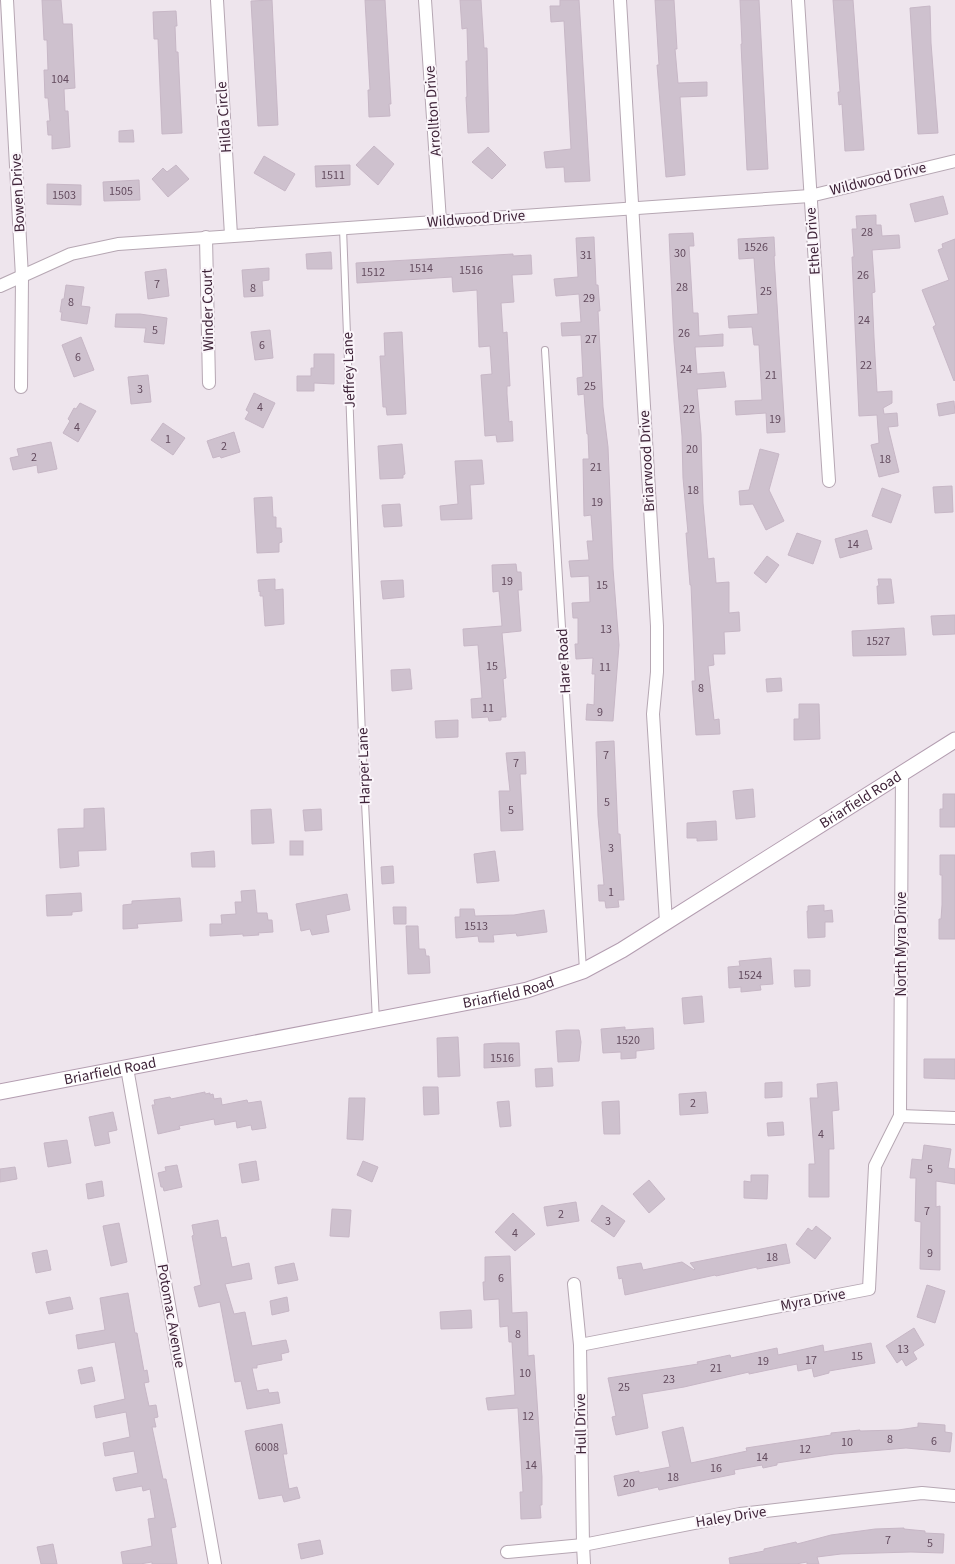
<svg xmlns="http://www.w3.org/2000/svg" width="955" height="1564" viewBox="0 0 955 1564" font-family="'Source Sans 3',sans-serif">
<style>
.building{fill:#cec1ce;stroke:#c7b7c6}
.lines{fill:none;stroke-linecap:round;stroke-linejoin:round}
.lane-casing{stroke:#b6a7b3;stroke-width:8}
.street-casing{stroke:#b6a7b3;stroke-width:14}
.secondary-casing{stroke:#b39db0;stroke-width:17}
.lane{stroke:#fff;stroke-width:6}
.street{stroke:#fff;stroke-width:12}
.secondary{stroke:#fff;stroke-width:15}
.labels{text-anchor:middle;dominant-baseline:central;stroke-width:4;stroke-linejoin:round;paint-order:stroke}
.number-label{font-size:12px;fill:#634b5e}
.street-label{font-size:15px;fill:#3f2439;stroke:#faf5fa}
</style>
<rect width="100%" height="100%" fill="#eee5ed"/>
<g class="building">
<polygon points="42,0 61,0 63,24 72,24 75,88 64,89 65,111 68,111 70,147 52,149 52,135 48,135 47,121 50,121 48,98 45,98 44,70 48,70 47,40 44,40"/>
<polygon points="272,0 278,125 258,126 251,1"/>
<polygon points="365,0 385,0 391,104 389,104 390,116 369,117 368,90 370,90"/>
<polygon points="460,0 481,0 484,48 487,48 489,132 468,133 466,97 467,97 466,61 468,61 467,28 462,29"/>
<polygon points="560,0 579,0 590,181 565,182 564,167 546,168 544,152 571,149 564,21 551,22 550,6 560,6"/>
<polygon points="655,0 674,0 677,49 675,49 678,83 707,82 707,96 680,97 685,175 666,177 657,65 659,65"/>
<polygon points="740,0 759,0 768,169 747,170 741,44 742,44"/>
<polygon points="833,0 853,0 864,150 845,151 842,104 839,105 838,92 840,92"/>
<polygon points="930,6 931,43 938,133 918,134 910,8"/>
<polygon points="176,11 177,26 175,26 176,52 178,52 182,133 162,134 158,39 154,39 153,12"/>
<polygon points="133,130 134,142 119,142 119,131"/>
<polygon points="374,146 394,164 378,185 356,165"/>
<polygon points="488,147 506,165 492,179 472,162"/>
<polygon points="264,156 295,174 285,191 254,173"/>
<polygon points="176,165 189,179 168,197 152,179 163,168 167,172"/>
<polygon points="350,165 350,185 316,187 315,166"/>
<polygon points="139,180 140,200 104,201 103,182"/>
<polygon points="47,184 81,185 81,205 47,204"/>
<polygon points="943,196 948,214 915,222 910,204"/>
<polygon points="876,215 876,225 881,225 882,236 899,235 900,248 872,250 875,292 872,293 874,338 877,392 892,391 892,403 883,408 884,414 897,413 898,426 888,427 899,472 879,477 871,445 879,443 877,415 859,416 852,257 854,257 852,229 857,229 856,216"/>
<polygon points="693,233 694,246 689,246 693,313 698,313 699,336 723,334 723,346 695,347 697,374 724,372 726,387 697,389 701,434 703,503 708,559 714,558 716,583 729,582 729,613 739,612 740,631 724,632 725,654 713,654 714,665 708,666 714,720 719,719 720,734 696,735 692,681 695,681 691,585 690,585 686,533 688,533 683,478 682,436 674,342 669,234"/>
<polygon points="594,237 596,285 598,285 600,311 598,311 603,407 608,447 613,569 619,645 613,721 586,720 587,704 594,705 595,674 592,674 593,658 576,659 575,644 578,644 578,618 573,618 572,603 590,602 589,576 571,577 569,561 589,560 587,541 593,541 591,515 584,516 583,459 589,459 588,434 587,434 584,394 578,395 577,378 583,377 581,335 562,336 561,323 581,322 579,294 556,296 554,279 578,277 576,238"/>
<polygon points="774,237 775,256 774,256 785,432 767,433 766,413 736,415 735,401 762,400 759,345 754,345 752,327 729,328 728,316 758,314 754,258 739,259 738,239"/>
<polygon points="955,239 955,380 954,381 933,327 936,325 922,290 949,280 938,250 943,248 942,244"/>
<polygon points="331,252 332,269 307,269 306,254"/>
<polygon points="513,254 513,256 531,255 532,274 512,275 514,302 501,303 503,333 507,332 510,386 507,386 507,394 509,422 512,421 513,441 497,442 496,435 485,436 481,375 492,374 490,346 479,347 477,290 453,292 452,277 357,283 356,263"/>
<polygon points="269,268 269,280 262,281 263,296 244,297 242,270"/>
<polygon points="166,269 169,296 148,299 145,272"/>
<polygon points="66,285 84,287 81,306 90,307 87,324 61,320 62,312 60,312 62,299 64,299"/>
<polygon points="116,314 140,314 167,318 164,344 144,342 146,328 115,327"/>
<polygon points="270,330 273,358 255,360 251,332"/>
<polygon points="402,332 406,414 387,415 386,407 383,407 380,356 385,356 384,333"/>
<polygon points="81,337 94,370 74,377 62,345"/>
<polygon points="314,354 334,354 334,384 314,383 314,391 297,391 297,376 311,376 311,368 314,368"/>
<polygon points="148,375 151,402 131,404 128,377"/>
<polygon points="254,393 275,403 263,428 245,419 249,412 246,410"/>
<polygon points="954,401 955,413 939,416 937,404"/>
<polygon points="80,403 96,411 78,442 63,433 70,421 68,419 74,408 76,409"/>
<polygon points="163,423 185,438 173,455 151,440"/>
<polygon points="234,432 240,452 221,458 220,456 213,458 207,441"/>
<polygon points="51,442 57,469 38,473 37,465 13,470 10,458 19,456 17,449"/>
<polygon points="402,444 405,474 403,475 403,478 380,479 378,446"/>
<polygon points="760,449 779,454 769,490 784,521 766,530 753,504 740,505 739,491 749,490"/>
<polygon points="482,460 484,484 470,485 472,519 441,520 440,506 458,504 455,461"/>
<polygon points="952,486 953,512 935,513 933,487"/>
<polygon points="882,488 901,495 891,523 872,516"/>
<polygon points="272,497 273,517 276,517 276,528 281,528 282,542 279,543 279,552 257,553 254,498"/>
<polygon points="400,504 402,526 384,527 382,505"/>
<polygon points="867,530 872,549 840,558 835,539"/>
<polygon points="797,533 821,541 813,564 788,555"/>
<polygon points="767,556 779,565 766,583 754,573"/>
<polygon points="516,564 517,572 521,572 522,590 518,590 521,631 502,633 506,678 503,679 506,717 501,717 501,720 489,721 488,717 472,718 471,699 482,698 478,645 464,646 463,629 502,626 499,591 493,592 492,565"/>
<polygon points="275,579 275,590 283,589 284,624 265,626 263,596 260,596 260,591 259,592 258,580"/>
<polygon points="878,579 891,579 894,603 878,604 877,586 879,586"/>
<polygon points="403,580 404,597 383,599 381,581"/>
<polygon points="955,615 955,634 933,635 931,616"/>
<polygon points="904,628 906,655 853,656 852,631"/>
<polygon points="410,669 412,689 392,691 391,670"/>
<polygon points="781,678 782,691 767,692 766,679"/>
<polygon points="799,704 819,704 820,739 794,740 794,719 799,719"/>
<polygon points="458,720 458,737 436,738 435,721"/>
<polygon points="614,741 618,834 620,834 624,900 618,900 619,907 606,908 605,901 599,901 598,885 604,885 598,816 596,742"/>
<polygon points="525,752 526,774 520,774 523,830 501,831 499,791 510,791 506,753"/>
<polygon points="753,789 755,817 736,819 733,791"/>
<polygon points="943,794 955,794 955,827 940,827 940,809 943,809"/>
<polygon points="104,808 106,850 78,851 79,866 60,868 58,829 84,828 84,809"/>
<polygon points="271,809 274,843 252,844 251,810"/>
<polygon points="321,809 322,830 305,831 303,810"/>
<polygon points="716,821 717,840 697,841 697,838 687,838 687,823"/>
<rect x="290" y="841" width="13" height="14"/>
<polygon points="214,851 215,867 192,867 191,853"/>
<polygon points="495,851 499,881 477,883 474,854"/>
<polygon points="940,855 955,855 955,939 939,939 939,919 941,919 942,905 942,875 940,875"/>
<polygon points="393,866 394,883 382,884 381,867"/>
<polygon points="255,890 257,913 267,913 268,920 272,920 273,932 258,933 259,935 243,936 243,934 210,936 210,924 222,924 221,915 236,914 235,902 242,902 241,891"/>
<polygon points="81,893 82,911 72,912 72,915 47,916 46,895"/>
<polygon points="347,894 350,910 326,915 329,932 312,935 310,929 301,931 296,904"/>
<polygon points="180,898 182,921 137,924 138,928 123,929 123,905 132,904 132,901"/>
<polygon points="824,905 824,911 832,910 833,922 825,922 825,937 808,938 807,911 808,911 808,906"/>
<polygon points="393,907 406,907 406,924 394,924"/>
<polygon points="460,909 474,909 475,916 514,915 544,910 547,932 517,936 516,933 493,935 494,942 479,942 478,936 456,938 455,917 460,917"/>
<polygon points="406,926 418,926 419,949 425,949 426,956 429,956 430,973 408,974"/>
<polygon points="771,958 773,984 760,985 761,990 741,992 741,987 729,988 728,967 740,966 739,961"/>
<polygon points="794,970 810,970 810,986 795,987"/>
<polygon points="702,996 704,1022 684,1024 682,998"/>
<polygon points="625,1027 625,1030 653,1028 654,1049 636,1051 636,1058 621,1059 621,1052 603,1053 601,1029"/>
<polygon points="566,1030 579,1030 581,1042 579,1061 558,1062 556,1031"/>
<polygon points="458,1037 460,1076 438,1077 437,1038"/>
<polygon points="498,1043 519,1043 520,1066 484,1068 484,1044"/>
<polygon points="924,1059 955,1059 955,1079 924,1078"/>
<polygon points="552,1068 553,1086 536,1087 535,1069"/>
<polygon points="782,1082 782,1097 765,1098 765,1083"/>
<polygon points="837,1082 839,1110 832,1111 834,1149 829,1149 829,1197 809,1197 809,1164 815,1164 810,1098 818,1098 817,1084"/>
<polygon points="423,1087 438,1087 439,1114 424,1115"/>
<polygon points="205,1092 205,1094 210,1093 210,1095 213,1094 214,1099 221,1098 222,1105 247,1100 248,1103 261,1101 266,1128 252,1130 251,1125 237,1128 236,1121 215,1125 214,1119 179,1126 180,1129 158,1134 152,1105 155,1105 154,1100 170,1097 171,1099"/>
<polygon points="706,1092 708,1113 680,1115 679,1094"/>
<polygon points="349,1098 365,1098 363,1140 347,1139"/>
<polygon points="509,1101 511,1126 500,1127 497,1102"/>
<polygon points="619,1101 620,1134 604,1134 602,1102"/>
<polygon points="113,1112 117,1130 108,1132 110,1143 95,1146 89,1117"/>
<polygon points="783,1122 784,1135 768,1136 767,1123"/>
<polygon points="67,1140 71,1163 48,1167 44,1143"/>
<polygon points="924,1145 951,1149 948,1168 955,1169 955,1184 936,1181 936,1207 940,1206 940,1270 920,1269 921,1222 915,1221 916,1178 910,1178 912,1159 922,1160"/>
<polygon points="256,1161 259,1180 242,1183 239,1164"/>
<polygon points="363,1161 378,1167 372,1182 357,1175"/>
<polygon points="177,1165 182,1187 164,1191 163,1187 161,1187 158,1173 166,1171 165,1167"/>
<polygon points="15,1167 17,1179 0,1182 0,1169"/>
<polygon points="751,1175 768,1175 767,1199 744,1198 744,1181 751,1182"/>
<polygon points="649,1180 665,1199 649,1213 633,1194"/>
<polygon points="102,1181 104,1196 88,1199 86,1184"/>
<polygon points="576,1202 579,1221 547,1226 544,1207"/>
<polygon points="602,1205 625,1221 614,1237 591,1221"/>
<polygon points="332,1209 351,1210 349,1237 330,1236"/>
<polygon points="513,1213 535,1234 515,1251 495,1232"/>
<polygon points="218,1220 221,1238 226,1237 232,1267 249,1263 252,1279 225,1284 234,1314 245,1312 252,1346 286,1340 289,1352 281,1354 282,1360 257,1365 257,1368 252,1368 257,1391 268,1389 269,1393 278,1392 280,1403 247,1409 241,1381 235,1382 220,1302 199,1307 194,1287 201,1285 192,1236 194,1235 192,1225"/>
<polygon points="119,1223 127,1262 111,1266 103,1226"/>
<polygon points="816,1226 831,1238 815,1259 796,1244 808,1228 812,1231"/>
<polygon points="786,1244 790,1263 757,1269 757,1267 716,1276 715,1275 625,1295 622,1278 619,1279 617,1267 641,1263 643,1270 682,1262 694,1270 695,1269 690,1263"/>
<polygon points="47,1250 51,1270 36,1273 32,1253"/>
<polygon points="510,1256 512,1313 527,1312 528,1356 534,1355 542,1477 542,1505 540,1505 541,1518 521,1519 520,1492 523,1492 518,1408 488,1410 486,1398 515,1395 512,1342 509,1342 508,1326 500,1327 499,1299 484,1300 483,1282 485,1282 485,1257"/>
<polygon points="294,1263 298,1280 278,1284 275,1267"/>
<polygon points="927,1285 945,1291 935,1323 917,1317"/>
<polygon points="128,1293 135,1333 137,1333 144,1371 147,1370 149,1382 144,1383 149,1406 156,1405 158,1417 154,1418 156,1427 152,1427 163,1479 166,1479 176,1527 171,1528 177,1564 152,1564 152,1562 140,1564 123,1564 121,1552 152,1546 148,1519 155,1518 150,1489 143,1491 142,1486 116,1491 113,1478 138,1473 134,1451 105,1456 103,1443 130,1437 126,1412 96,1418 94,1406 125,1399 115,1342 78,1349 76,1335 105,1330 100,1298"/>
<polygon points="70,1297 73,1309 49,1314 46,1302"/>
<polygon points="287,1297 289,1311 272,1315 270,1301"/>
<polygon points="471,1310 472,1328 441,1329 440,1312"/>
<polygon points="914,1328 924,1345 913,1352 917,1359 906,1366 902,1359 897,1363 886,1346"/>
<polygon points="871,1343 875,1363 829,1371 829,1373 814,1377 812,1368 798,1371 797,1364 749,1374 749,1372 684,1387 642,1394 648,1428 616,1435 612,1417 616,1416 608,1378 698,1364 697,1362 730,1355 731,1358 777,1348 778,1355 823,1345 824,1352"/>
<polygon points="92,1367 95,1381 81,1384 78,1370"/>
<polygon points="918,1423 945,1425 945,1432 952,1433 950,1452 906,1448 834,1454 777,1463 777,1465 763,1468 762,1465 734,1470 735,1474 691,1483 659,1490 658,1487 618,1496 614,1476 639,1471 639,1473 670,1467 662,1432 683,1427 691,1463 747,1451 746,1448 831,1435 831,1433 860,1430 860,1431 898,1430 918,1427"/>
<polygon points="282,1424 287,1454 283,1454 289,1489 297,1487 300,1498 284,1502 282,1495 259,1499 245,1431"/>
<polygon points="904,1528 904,1529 925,1531 925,1533 944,1534 943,1553 911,1552 841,1554 817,1557 819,1564 807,1564 807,1562 796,1564 730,1564 729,1558 764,1551 764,1549 796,1542 797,1544 831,1535 875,1529"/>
<polygon points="320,1540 323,1554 301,1559 298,1544"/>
<polygon points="53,1544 57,1564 41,1564 37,1547"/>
</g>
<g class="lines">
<defs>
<g id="lane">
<polyline points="343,228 363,763 376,1021"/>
<polyline points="545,350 583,970"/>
</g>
<g id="street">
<polyline points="7,0 22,277 21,387"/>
<polyline points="217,0 231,235"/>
<polyline points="425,0 440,221"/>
<polyline points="620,0 657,626 657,672 653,714 666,922"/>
<polyline points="798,0 829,481"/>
<polyline points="206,237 209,383"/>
<polyline points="0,286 71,254 118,244 810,196 955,161"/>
<polyline points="127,1068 215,1564"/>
<polyline points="900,1116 955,1118"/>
<polyline points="574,1284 580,1345 583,1545 584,1564"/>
<polyline points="580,1345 869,1289 875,1166 900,1116 902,773"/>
<polyline points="507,1552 583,1545 740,1514 922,1493 955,1496"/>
</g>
<g id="secondary">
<path id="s1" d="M 0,1092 L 490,998 L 527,990 L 583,971 L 622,950 L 955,740"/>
</g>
</defs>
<use href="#lane" class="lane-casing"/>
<use href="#street" class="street-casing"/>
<use href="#secondary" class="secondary-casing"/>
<use href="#lane" class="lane"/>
<use href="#street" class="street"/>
<use href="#secondary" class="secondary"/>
</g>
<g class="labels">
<g class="number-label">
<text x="60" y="79">104</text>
<text x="333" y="175">1511</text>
<text x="121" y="191">1505</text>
<text x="64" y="195">1503</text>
<text x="867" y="232">28</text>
<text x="756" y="247">1526</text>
<text x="680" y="253">30</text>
<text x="586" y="255">31</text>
<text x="421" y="268">1514</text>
<text x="471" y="270">1516</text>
<text x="373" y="272">1512</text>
<text x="863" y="275">26</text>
<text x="157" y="284">7</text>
<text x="682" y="287">28</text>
<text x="253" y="288">8</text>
<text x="766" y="291">25</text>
<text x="589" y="298">29</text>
<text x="71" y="302">8</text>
<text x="864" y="320">24</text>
<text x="155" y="330">5</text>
<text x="684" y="333">26</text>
<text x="591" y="339">27</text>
<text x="262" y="345">6</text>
<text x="78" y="357">6</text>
<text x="866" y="365">22</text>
<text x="686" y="369">24</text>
<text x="771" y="375">21</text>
<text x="590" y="386">25</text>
<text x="140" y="389">3</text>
<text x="260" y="407">4</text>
<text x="689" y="409">22</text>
<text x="775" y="419">19</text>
<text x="77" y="427">4</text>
<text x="168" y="439">1</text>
<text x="224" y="446">2</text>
<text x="692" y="449">20</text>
<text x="34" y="457">2</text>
<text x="885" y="459">18</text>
<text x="596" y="467">21</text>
<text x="693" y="490">18</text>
<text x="597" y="502">19</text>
<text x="853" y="544">14</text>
<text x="507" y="581">19</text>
<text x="602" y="585">15</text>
<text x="606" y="629">13</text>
<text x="878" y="641">1527</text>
<text x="492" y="666">15</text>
<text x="605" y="667">11</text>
<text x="701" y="688">8</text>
<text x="488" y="708">11</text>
<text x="600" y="712">9</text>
<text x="606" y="755">7</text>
<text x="516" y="763">7</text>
<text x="607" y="802">5</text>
<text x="511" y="810">5</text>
<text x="611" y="848">3</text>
<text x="611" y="892">1</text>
<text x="476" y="926">1513</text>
<text x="750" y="975">1524</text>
<text x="628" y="1040">1520</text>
<text x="502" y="1058">1516</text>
<text x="693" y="1103">2</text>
<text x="821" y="1134">4</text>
<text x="930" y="1169">5</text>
<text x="927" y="1211">7</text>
<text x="561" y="1214">2</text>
<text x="608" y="1221">3</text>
<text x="515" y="1233">4</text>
<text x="930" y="1253">9</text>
<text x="772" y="1257">18</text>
<text x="501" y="1278">6</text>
<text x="518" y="1334">8</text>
<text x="903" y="1349">13</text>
<text x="857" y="1356">15</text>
<text x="811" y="1360">17</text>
<text x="763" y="1361">19</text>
<text x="716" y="1368">21</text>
<text x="525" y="1373">10</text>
<text x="669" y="1379">23</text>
<text x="624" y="1387">25</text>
<text x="528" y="1416">12</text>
<text x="890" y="1439">8</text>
<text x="934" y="1441">6</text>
<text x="847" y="1442">10</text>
<text x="267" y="1447">6008</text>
<text x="805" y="1449">12</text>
<text x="762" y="1457">14</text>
<text x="531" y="1465">14</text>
<text x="716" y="1468">16</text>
<text x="673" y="1477">18</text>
<text x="629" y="1483">20</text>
<text x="888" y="1540">7</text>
<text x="930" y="1543">5</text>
</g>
<g class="street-label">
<text transform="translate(433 111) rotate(-94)">Arrollton Drive</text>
<text transform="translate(224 117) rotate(-94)">Hilda Circle</text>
<text transform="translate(878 179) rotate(-14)">Wildwood Drive</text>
<text transform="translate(18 193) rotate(-93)">Bowen Drive</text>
<text transform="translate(476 219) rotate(-4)">Wildwood Drive</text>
<text transform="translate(813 241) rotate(-94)">Ethel Drive</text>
<text transform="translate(208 310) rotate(-91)">Winder Court</text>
<text transform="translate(349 370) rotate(-92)">Jeffrey Lane</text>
<text transform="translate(647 461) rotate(-93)">Briarwood Drive</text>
<text transform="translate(564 661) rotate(-93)">Hare Road</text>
<text transform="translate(364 766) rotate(-92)">Harper Lane</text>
<text stroke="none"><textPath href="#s1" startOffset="922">Briarfield Road</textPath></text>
<text transform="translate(901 944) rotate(-90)">North Myra Drive</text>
<text stroke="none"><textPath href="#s1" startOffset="518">Briarfield Road</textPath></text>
<text stroke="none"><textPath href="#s1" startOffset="112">Briarfield Road</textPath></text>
<text transform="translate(813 1300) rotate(-11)">Myra Drive</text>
<text transform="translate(171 1316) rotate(80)">Potomac Avenue</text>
<text transform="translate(581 1424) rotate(-91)">Hull Drive</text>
<text transform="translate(731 1517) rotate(-9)">Haley Drive</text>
</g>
</g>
</svg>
